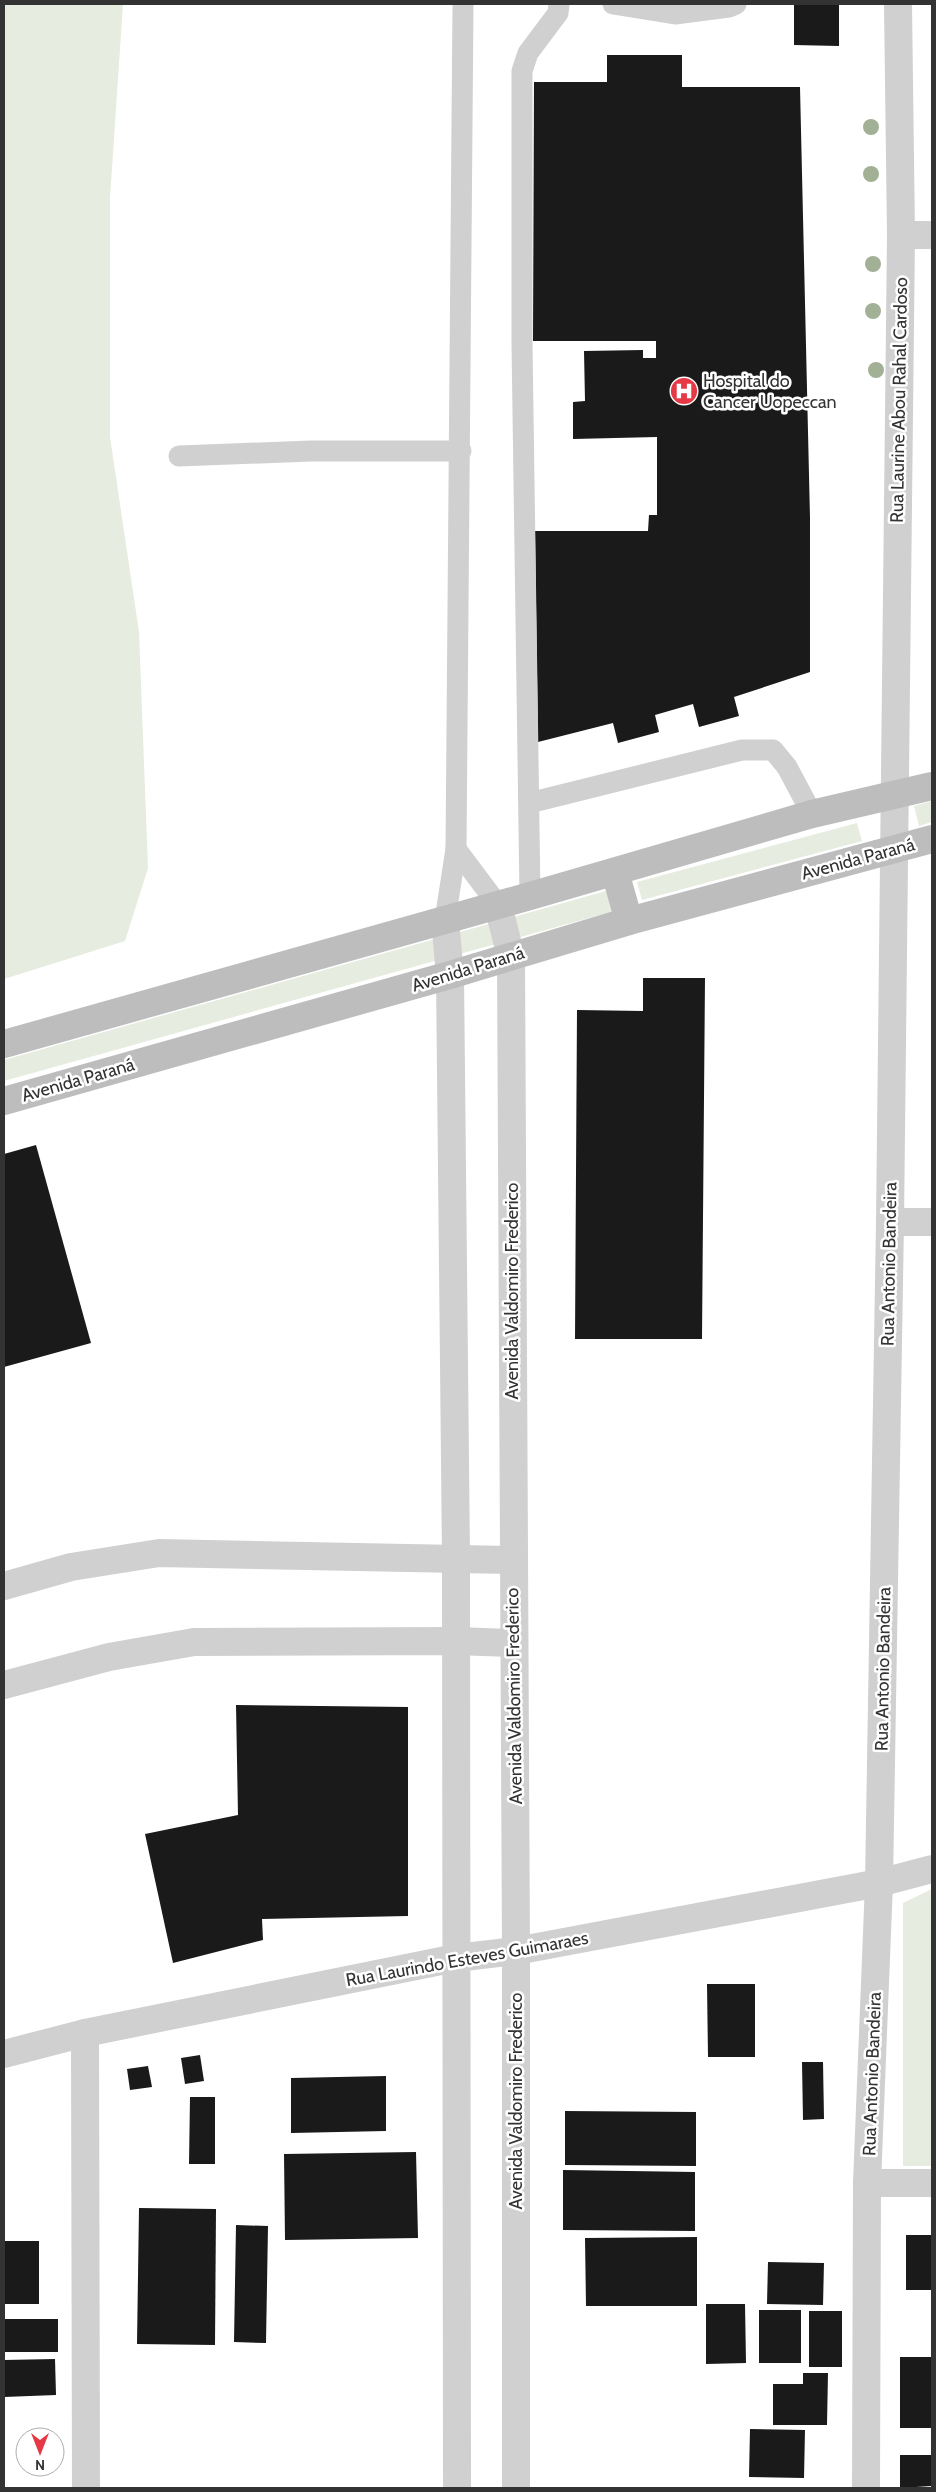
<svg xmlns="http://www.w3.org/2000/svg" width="936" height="2492" viewBox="0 0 936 2492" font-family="Cabin,sans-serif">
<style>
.green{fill:#e6ecdf}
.building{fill:#1a1a1a}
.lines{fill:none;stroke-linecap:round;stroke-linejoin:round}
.service{stroke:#d0d0d0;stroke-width:21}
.minor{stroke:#d0d0d0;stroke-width:28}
.secondary{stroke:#bdbdbd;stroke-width:28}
.tree{fill:#a2b095}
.labels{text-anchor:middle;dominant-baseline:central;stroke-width:5;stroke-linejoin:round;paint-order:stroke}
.poi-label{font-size:18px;fill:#333;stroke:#fff;text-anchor:start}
.street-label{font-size:18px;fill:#333;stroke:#fff}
</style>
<rect width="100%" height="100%" fill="#fff"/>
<g class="green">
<polygon points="4,4 123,4 110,198 110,437 139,632 148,868 125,941 4,979"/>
<polygon points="932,801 932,822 919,826 914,806"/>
<polygon points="857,823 862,841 642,900 637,882"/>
<polygon points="606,891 614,911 4,1081 4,1060"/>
<polygon points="932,1889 932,2166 903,2166 903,1903"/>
</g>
<g class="building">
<polygon points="794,4 839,4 839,46 794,45"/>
<polygon points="607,55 682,55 682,87 800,87 810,518 810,672 734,697 739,716 699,727 693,704 655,715 659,732 618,743 613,723 538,742 535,531 648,531 649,515 657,515 657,437 573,439 573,402 585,401 584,351 643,350 643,358 656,358 656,341 533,341 534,82 607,82"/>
<polygon points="643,978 705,978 702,1339 575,1339 577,1010 643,1011"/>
<polygon points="36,1145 91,1343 4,1367 4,1154"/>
<polygon points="236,1705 408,1707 408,1916 262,1919 263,1940 173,1963 145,1834 238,1815"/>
<polygon points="707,1984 755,1984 755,2057 708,2057"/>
<polygon points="200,2055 204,2081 185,2084 181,2058"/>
<polygon points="802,2062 823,2062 824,2119 803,2120"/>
<polygon points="148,2066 152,2087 130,2090 127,2069"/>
<polygon points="386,2076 386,2131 291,2133 291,2078"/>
<polygon points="190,2097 215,2097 215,2164 189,2164"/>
<polygon points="565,2111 696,2112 696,2166 565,2165"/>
<polygon points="416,2152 418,2238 285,2240 284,2154"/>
<polygon points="563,2170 695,2172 695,2231 563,2230"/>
<polygon points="139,2208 216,2209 215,2345 137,2344"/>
<polygon points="236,2225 268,2226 266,2343 234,2342"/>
<rect x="906" y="2235" width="26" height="55"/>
<polygon points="697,2237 697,2306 586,2306 585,2238"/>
<rect x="4" y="2241" width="35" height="63"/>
<polygon points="768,2262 824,2263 823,2305 767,2304"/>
<polygon points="706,2304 745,2304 746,2363 706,2364"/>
<rect x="759" y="2310" width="42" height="53"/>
<rect x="809" y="2311" width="33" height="56"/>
<rect x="4" y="2319" width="54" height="33"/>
<rect x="900" y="2357" width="32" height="71"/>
<polygon points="55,2359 56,2395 4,2397 4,2360"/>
<polygon points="803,2373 828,2373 827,2425 773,2425 773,2384 803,2384"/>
<polygon points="750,2429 805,2430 804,2478 749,2477"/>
<polygon points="900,2455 932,2455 932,2486 900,2488"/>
</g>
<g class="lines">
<g class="service">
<polyline points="613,4 675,14 729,7 736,4"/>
<polyline points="179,456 311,451 461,451"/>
<polyline points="529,803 742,750 773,750 787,767 812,814"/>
<polyline points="456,849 498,905"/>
<polyline points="530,896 522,343 522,71 528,53 558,13 559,4"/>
<polyline points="445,920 456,849 463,4"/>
</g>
<g class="minor">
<polyline points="901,235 932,235"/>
<polyline points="498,905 511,957 516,1951 516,2488"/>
<polyline points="445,920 450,975 456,1558 457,2488"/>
<polyline points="890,1222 932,1222"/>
<polyline points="4,1586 71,1567 159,1553 513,1560"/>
<polyline points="4,1685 109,1657 194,1642 456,1641 513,1643"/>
<polyline points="85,2033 86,2488"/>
<polyline points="4,2054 85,2033 456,1958 516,1951 879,1883 932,1869"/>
<polyline points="867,2183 932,2183"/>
<polyline points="866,2488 867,2183 879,1883 890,1222 901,235 898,4"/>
</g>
<g class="secondary">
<polyline points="615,872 629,921"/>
<polyline points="4,1044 530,896 812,814 932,786"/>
<polyline points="4,1101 450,975 629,921 932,839"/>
</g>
</g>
<g class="tree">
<circle cx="871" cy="127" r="8"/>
<circle cx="871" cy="174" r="8"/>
<circle cx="873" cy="264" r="8"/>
<circle cx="873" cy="311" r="8"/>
<circle cx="876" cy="370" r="8"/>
</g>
<defs>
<symbol id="hospital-disc" viewBox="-11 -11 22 22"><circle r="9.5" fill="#e63946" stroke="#fff"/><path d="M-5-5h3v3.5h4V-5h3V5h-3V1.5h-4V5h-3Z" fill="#fff"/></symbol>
</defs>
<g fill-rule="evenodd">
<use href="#hospital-disc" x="668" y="375" width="32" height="32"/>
</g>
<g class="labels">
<g class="poi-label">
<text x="703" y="381">Hospital do<tspan x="703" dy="21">Cancer Uopeccan</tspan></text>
</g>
<g class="street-label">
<text transform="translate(899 400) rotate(-89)">Rua Laurine Abou Rahal Cardoso</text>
<text transform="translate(858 859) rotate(-15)">Avenida Paraná</text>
<text transform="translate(468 969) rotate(-17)">Avenida Paraná</text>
<text transform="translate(78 1080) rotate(-16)">Avenida Paraná</text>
<text transform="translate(889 1264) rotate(-89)">Rua Antonio Bandeira</text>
<text transform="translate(512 1291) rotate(-90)">Avenida Valdomiro Frederico</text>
<text transform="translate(883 1669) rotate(-89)">Rua Antonio Bandeira</text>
<text transform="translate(514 1696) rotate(-91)">Avenida Valdomiro Frederico</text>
<text transform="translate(467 1959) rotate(-10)">Rua Laurindo Esteves Guimaraes</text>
<text transform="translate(872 2074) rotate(-88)">Rua Antonio Bandeira</text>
<text transform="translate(516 2101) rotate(-90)">Avenida Valdomiro Frederico</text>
</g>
</g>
<rect width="936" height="2492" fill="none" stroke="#333333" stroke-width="10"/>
<g transform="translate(40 2452) rotate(180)"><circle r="24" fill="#ffffff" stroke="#adadad"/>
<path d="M0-4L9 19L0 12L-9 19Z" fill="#e63946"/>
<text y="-8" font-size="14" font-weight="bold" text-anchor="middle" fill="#333333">N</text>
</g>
</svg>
